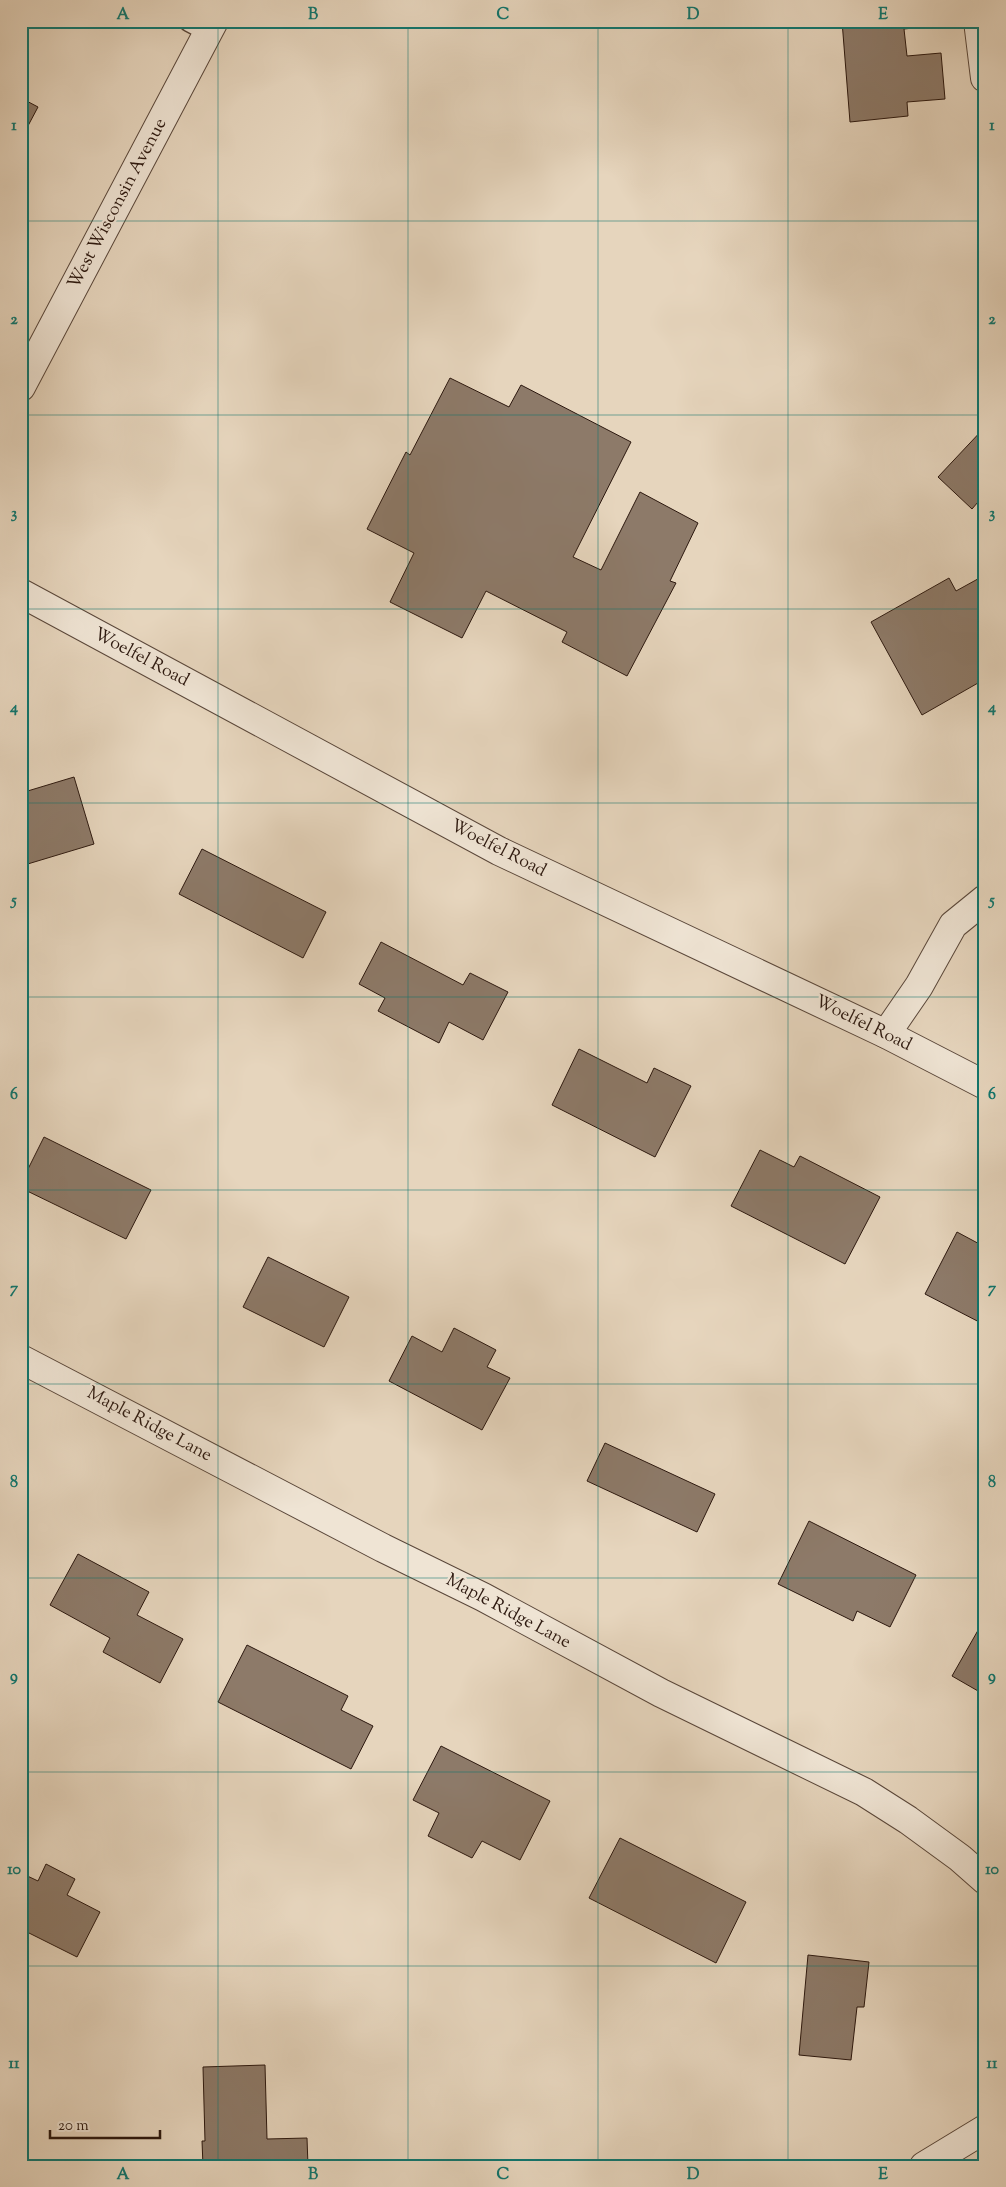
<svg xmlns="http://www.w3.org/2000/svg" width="1006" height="2187" viewBox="0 0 1006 2187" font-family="'Sorts Mill Goudy',serif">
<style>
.building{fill:#8d7a69;stroke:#2c180f}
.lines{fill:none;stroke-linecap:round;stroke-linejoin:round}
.service-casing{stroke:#5a473a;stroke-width:24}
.minor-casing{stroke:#5a473a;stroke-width:30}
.service{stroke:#efe4d4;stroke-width:21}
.minor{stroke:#efe4d4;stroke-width:28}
.grid{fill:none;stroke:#0f766e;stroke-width:1;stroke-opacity:0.55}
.labels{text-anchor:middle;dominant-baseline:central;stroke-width:4.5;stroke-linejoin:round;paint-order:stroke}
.street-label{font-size:18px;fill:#2c180f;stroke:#efe4d4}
.neatline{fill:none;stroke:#0f766e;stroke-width:2}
.grid-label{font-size:16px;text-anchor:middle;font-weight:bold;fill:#0f766e}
</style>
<rect width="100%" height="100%" fill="#e6d5bd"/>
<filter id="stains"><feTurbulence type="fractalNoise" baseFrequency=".004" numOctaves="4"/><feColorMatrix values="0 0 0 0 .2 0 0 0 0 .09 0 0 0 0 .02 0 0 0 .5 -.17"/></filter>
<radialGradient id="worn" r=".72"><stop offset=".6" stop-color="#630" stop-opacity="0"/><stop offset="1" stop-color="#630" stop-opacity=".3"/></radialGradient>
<g class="building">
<polygon points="842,21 932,21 932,26 904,29 907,56 941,53 945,99 907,102 908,116 850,122"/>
<polygon points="21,98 38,107 21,139"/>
<polygon points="450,378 509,407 521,385 631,442 573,557 601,570 640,492 698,523 670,581 676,583 627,676 562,642 567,632 486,591 462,638 390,602 414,553 367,529 406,452 410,455"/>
<polygon points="985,427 985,509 978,502 972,509 938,477"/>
<polygon points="985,575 985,679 922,715 871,622 949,578 956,591"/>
<polygon points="74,777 94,844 21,866 21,793"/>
<polygon points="202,849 326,912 303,958 179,894"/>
<polygon points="381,942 463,985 470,973 508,992 483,1040 449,1022 439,1043 378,1011 385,998 359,984"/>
<polygon points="579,1049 647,1083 654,1068 691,1086 655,1157 552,1105"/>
<polygon points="44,1137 151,1190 126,1239 21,1188 21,1183"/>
<polygon points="760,1150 794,1167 800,1156 880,1197 845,1264 731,1206"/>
<polygon points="957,1232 985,1247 985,1325 925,1294"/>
<polygon points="268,1257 349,1297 324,1347 243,1307"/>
<polygon points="454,1328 496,1350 487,1367 510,1378 482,1430 389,1381 412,1336 442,1352"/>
<polygon points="605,1443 715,1494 697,1532 587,1481"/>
<polygon points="809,1521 916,1575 890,1627 857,1611 853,1621 778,1584"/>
<polygon points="78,1554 149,1592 137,1615 183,1639 160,1683 103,1652 110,1638 50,1605"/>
<polygon points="985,1618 985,1695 952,1676"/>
<polygon points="247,1645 348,1696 341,1710 373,1726 351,1769 218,1702"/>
<polygon points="441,1746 550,1801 520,1860 482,1841 472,1858 428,1836 439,1813 413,1800"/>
<polygon points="620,1838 746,1902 716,1963 589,1898"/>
<polygon points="46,1864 75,1879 67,1895 100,1912 77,1957 21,1929 21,1873 38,1881"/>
<polygon points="808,1955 869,1962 864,2007 857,2007 851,2060 799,2055"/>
<polygon points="265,2065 267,2139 307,2138 308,2166 203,2166 202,2141 205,2141 203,2067"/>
</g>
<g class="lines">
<defs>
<polyline id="service" points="190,21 209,31"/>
<g id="minor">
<polyline points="978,21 985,78"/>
<polyline points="21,387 214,21"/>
<polyline points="21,593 499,851 886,1034 985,1085"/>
<polyline points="886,1034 919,986 953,925 985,899"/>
<polyline points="21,1359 383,1548 483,1597 661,1693 864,1792 908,1820 960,1858 985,1880"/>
<polyline points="924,2166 985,2129"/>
</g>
</defs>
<use href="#service" class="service-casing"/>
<use href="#minor" class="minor-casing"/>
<use href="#service" class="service"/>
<use href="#minor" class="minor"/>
</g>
<path class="grid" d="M 218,21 L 218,2166M 408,21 L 408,2166M 598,21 L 598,2166M 788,21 L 788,2166M 21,221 L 985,221M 21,415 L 985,415M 21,609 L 985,609M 21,803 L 985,803M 21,997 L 985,997M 21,1190 L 985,1190M 21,1384 L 985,1384M 21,1578 L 985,1578M 21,1772 L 985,1772M 21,1966 L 985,1966"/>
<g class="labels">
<g class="street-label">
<text transform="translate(118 204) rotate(-62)">West Wisconsin Avenue</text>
<text transform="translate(141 658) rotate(28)">Woelfel Road</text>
<text transform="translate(498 849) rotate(27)">Woelfel Road</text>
<text transform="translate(863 1024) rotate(26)">Woelfel Road</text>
<text transform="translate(149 1425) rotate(28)">Maple Ridge Lane</text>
<text transform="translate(508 1612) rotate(28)">Maple Ridge Lane</text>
</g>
</g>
<rect width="1006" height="2187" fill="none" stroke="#e6d5bd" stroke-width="55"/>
<path d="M50 2130v8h110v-8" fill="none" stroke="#2c180f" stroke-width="2.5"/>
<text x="58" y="2130" font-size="15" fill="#2c180f" stroke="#efe4d4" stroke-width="4" paint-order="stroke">20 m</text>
<rect x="28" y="28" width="950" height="2132" class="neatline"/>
<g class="grid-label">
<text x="123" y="19">A</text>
<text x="313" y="19">B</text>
<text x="503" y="19">C</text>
<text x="693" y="19">D</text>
<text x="883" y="19">E</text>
<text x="14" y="130">1</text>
<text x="992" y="130">1</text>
<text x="14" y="324">2</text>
<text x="992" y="324">2</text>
<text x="14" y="518">3</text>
<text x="992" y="518">3</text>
<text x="14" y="712">4</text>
<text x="992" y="712">4</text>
<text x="14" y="905">5</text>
<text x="992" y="905">5</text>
<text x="14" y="1099">6</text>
<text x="992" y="1099">6</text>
<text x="14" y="1293">7</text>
<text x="992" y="1293">7</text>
<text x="14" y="1487">8</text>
<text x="992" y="1487">8</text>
<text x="14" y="1681">9</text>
<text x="992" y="1681">9</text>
<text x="14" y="1874">10</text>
<text x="992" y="1874">10</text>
<text x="14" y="2068">11</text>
<text x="992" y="2068">11</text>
<text x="123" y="2179">A</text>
<text x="313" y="2179">B</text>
<text x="503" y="2179">C</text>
<text x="693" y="2179">D</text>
<text x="883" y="2179">E</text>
</g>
<rect width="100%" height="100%" filter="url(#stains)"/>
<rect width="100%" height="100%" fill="url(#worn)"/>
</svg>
